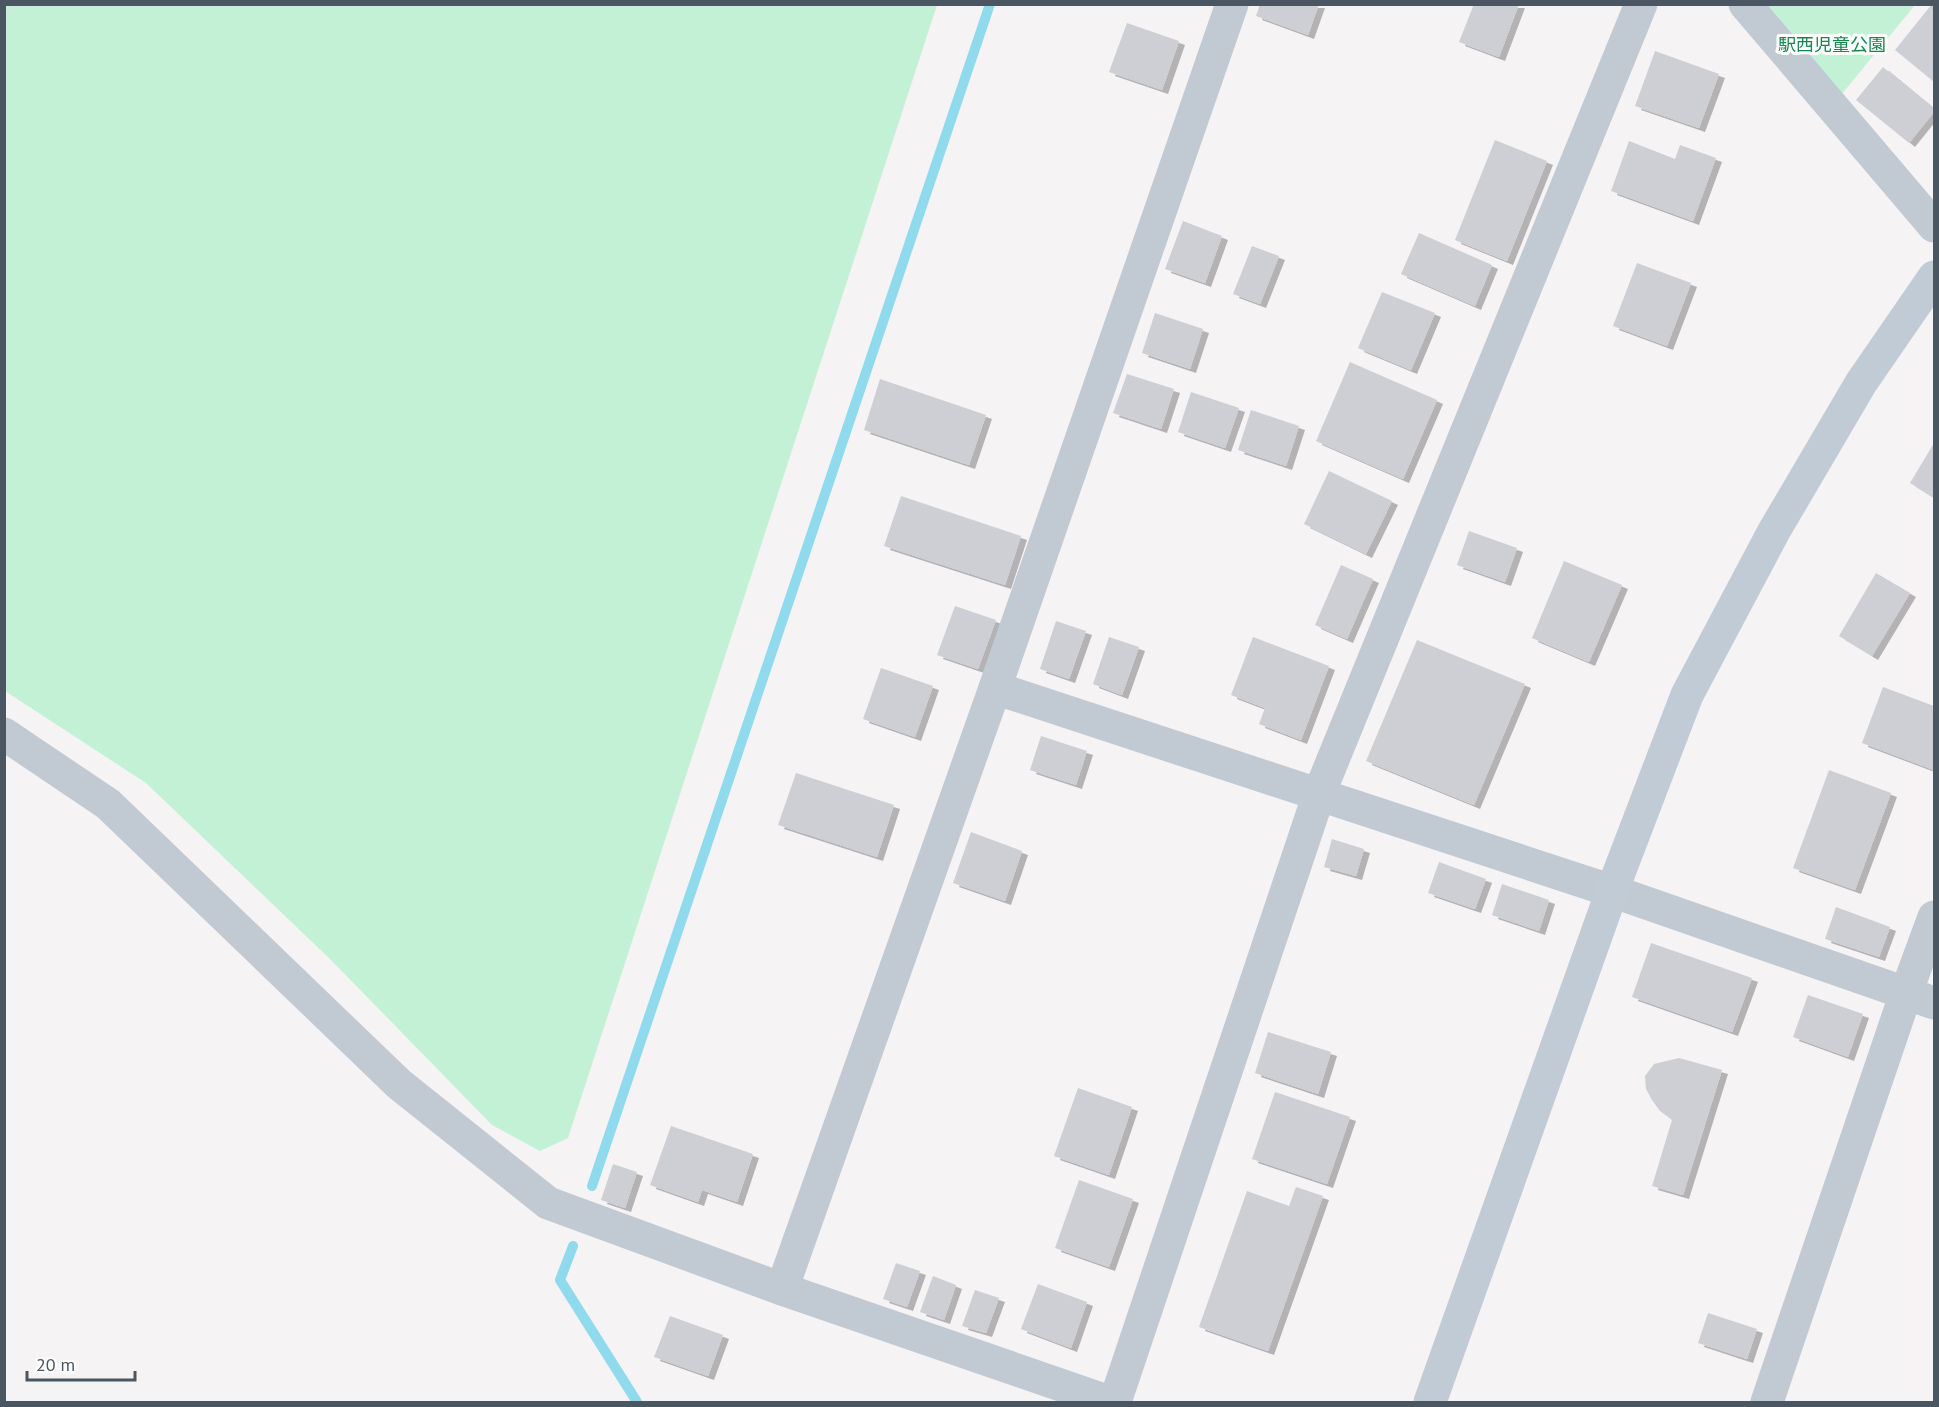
<svg xmlns="http://www.w3.org/2000/svg" width="1939" height="1407" viewBox="0 0 1939 1407" font-family="'PT Sans','Noto Sans JP',sans-serif">
<style>
.green{fill:#c3f1d5}
.lines{fill:none;stroke-linecap:round;stroke-linejoin:round}
.stream{stroke:#90daee;stroke-width:10}
.building{fill:#cdcfd5;filter:url(#shadow)}
.street{stroke:#c1cad2;stroke-width:33}
.secondary{stroke:#c1cbd6;stroke-width:33}
.labels{text-anchor:middle;dominant-baseline:central;stroke-width:6;stroke-linejoin:round;paint-order:stroke}
.park-label{font-size:18px;fill:#17864f;stroke:#fff}
</style>
<defs>
<filter id="shadow"><feDropShadow dx="6" dy="4" stdDeviation="0" flood-color="#0004"/></filter>
</defs>
<rect width="100%" height="100%" fill="#f5f3f3"/>
<g class="green">
<polygon points="5,4 937,5 568,1138 540,1151 492,1125 331,960 146,783 5,691"/>
<polygon points="1745,5 1915,5 1832,106"/>
</g>
<g class="lines">
<g class="stream">
<polyline points="592,1186 990,4"/>
<polyline points="573,1246 560,1280 637,1402"/>
</g>
</g>
<g class="building">
<polygon points="1260,4 1319,4 1308,35 1256,16"/>
<polygon points="1474,4 1519,4 1499,57 1459,42"/>
<polygon points="1932,4 1934,4 1934,82 1895,50"/>
<polygon points="1127,23 1179,41 1162,90 1109,72"/>
<polygon points="1655,51 1719,74 1699,128 1635,106"/>
<polygon points="1883,67 1934,109 1934,112 1909,143 1856,100"/>
<polygon points="1495,140 1547,161 1507,261 1455,240"/>
<polygon points="1629,141 1675,159 1680,145 1716,158 1693,221 1611,191"/>
<polygon points="1183,221 1222,236 1205,283 1165,269"/>
<polygon points="1419,233 1492,265 1475,306 1401,274"/>
<polygon points="1252,246 1279,256 1260,304 1233,294"/>
<polygon points="1637,263 1691,283 1667,346 1613,326"/>
<polygon points="1382,292 1435,313 1411,370 1358,348"/>
<polygon points="1155,313 1203,329 1190,369 1142,353"/>
<polygon points="1350,362 1437,400 1403,479 1316,441"/>
<polygon points="1127,374 1174,389 1161,429 1113,413"/>
<polygon points="880,379 986,415 969,465 864,430"/>
<polygon points="1191,392 1239,408 1225,448 1178,432"/>
<polygon points="1251,410 1299,426 1286,466 1238,450"/>
<polygon points="1934,443 1934,498 1910,483"/>
<polygon points="1329,471 1392,501 1366,554 1304,524"/>
<polygon points="901,496 1021,536 1005,585 884,546"/>
<polygon points="1469,531 1517,548 1505,582 1457,565"/>
<polygon points="1564,561 1622,585 1589,662 1532,638"/>
<polygon points="1341,565 1373,579 1347,639 1315,625"/>
<polygon points="1876,573 1910,593 1872,656 1839,636"/>
<polygon points="955,606 996,620 978,669 937,655"/>
<polygon points="1056,621 1086,631 1069,679 1040,669"/>
<polygon points="1109,637 1139,647 1122,695 1093,684"/>
<polygon points="1253,637 1329,666 1301,740 1259,724 1265,708 1231,695"/>
<polygon points="1417,640 1525,684 1474,805 1366,761"/>
<polygon points="881,668 933,686 915,737 863,719"/>
<polygon points="1883,687 1934,706 1934,770 1862,743"/>
<polygon points="1041,736 1087,751 1076,785 1030,770"/>
<polygon points="1829,770 1891,793 1855,890 1793,868"/>
<polygon points="796,773 894,805 877,857 778,825"/>
<polygon points="971,832 1022,851 1005,901 953,883"/>
<polygon points="1332,839 1364,849 1356,876 1324,867"/>
<polygon points="1439,862 1486,879 1475,909 1428,893"/>
<polygon points="1502,884 1549,900 1539,931 1492,915"/>
<polygon points="1836,907 1890,927 1879,957 1825,939"/>
<polygon points="1651,943 1752,978 1732,1032 1632,997"/>
<polygon points="1808,995 1863,1014 1848,1057 1793,1037"/>
<polygon points="1268,1032 1331,1052 1318,1094 1255,1073"/>
<polygon points="1679,1058 1722,1070 1683,1195 1652,1186 1672,1120 1660,1111 1652,1100 1646,1089 1645,1076 1654,1064"/>
<polygon points="1078,1088 1132,1107 1109,1175 1054,1156"/>
<polygon points="1275,1092 1350,1117 1327,1184 1252,1159"/>
<polygon points="671,1126 753,1154 737,1202 702,1190 698,1202 650,1185"/>
<polygon points="613,1164 637,1172 625,1208 601,1200"/>
<polygon points="1079,1180 1133,1199 1109,1267 1055,1248"/>
<polygon points="1296,1187 1323,1196 1268,1351 1199,1327 1247,1191 1289,1206"/>
<polygon points="896,1263 920,1271 907,1307 883,1299"/>
<polygon points="933,1276 956,1285 944,1320 920,1312"/>
<polygon points="1038,1284 1087,1302 1071,1348 1021,1329"/>
<polygon points="975,1290 999,1298 986,1333 962,1326"/>
<polygon points="1708,1313 1757,1329 1747,1359 1698,1343"/>
<polygon points="670,1316 723,1335 708,1376 654,1357"/>
</g>
<g class="lines">
<g class="street">
<polyline points="1745,4 1934,226"/>
<polyline points="995,688 1612,891 1934,1003"/>
<polyline points="4,734 108,804 399,1084 548,1203 782,1289 1110,1402"/>
<polyline points="782,1289 995,688 1232,4"/>
<polyline points="1115,1402 1319,794 1641,4"/>
<polyline points="1767,1402 1906,993 1934,917"/>
</g>
<polyline class="secondary" points="1430,1402 1612,891 1687,695 1774,531 1861,383 1934,277"/>
</g>
<g class="labels">
<g class="park-label">
<text x="1832" y="44">駅西児童公園</text>
</g>
</g>
<rect width="1939" height="1407" fill="none" stroke="#4a5661" stroke-width="12"/>
<path d="M27 1371v9h108v-9" fill="none" stroke="#4a5661" stroke-width="3"/>
<text x="36" y="1371" font-size="18" fill="#4a5661" stroke="#ffffff" stroke-width="4.5" paint-order="stroke">20 m</text>
</svg>
